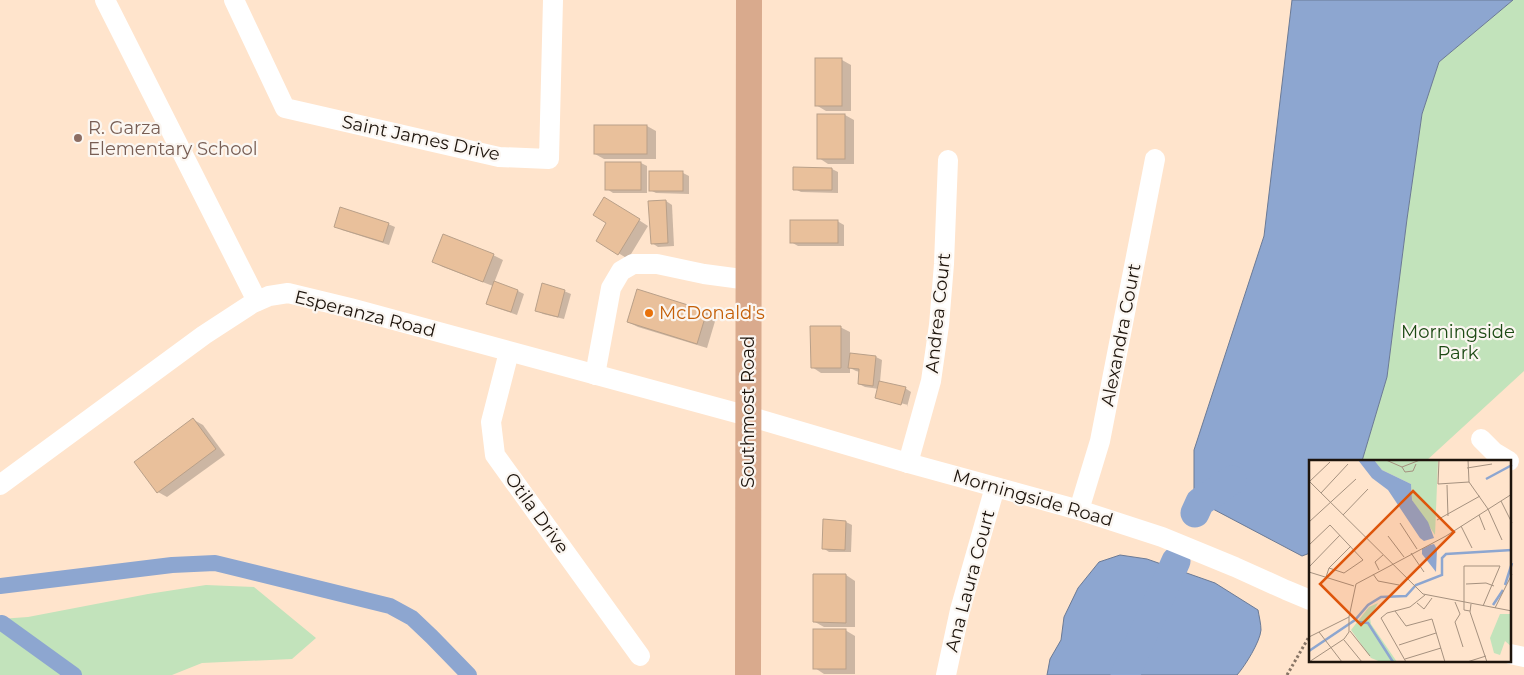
<svg xmlns="http://www.w3.org/2000/svg" width="1524" height="675" viewBox="0 0 1524 675" font-family="Montserrat,sans-serif">
<style>
.green{fill:#c2e3bb}
.water{fill:#8da6d0;stroke:#6b7a95}
.shadow{fill:#0003}
.lines{fill:none;stroke-linecap:round;stroke-linejoin:round}
.canal{stroke:#8da6d0;stroke-width:16}
.river{stroke:#8da6d0;stroke-width:29}
.building{fill:#e9c09b;stroke:#b9a089}
.path{stroke:#877566;stroke-width:3;stroke-dasharray:2.5 2.5;stroke-linecap:butt}
.minor{stroke:#fff;stroke-width:20}
.major{stroke:#d9aa8d;stroke-width:26}
.education-dot{fill:#8d6e63;stroke:#fbf6f1;stroke-width:2}
.food-dot{fill:#e8710a;stroke:#fbf6f1;stroke-width:2}
.labels{text-anchor:middle;dominant-baseline:central;stroke-width:4.5;stroke-linejoin:round;paint-order:stroke}
.education-label{font-size:18px;fill:#785e54;stroke:#fbf6f1;text-anchor:start}
.street-label{font-size:18px;fill:#1d140c;stroke:#fbf6f1}
.food-label{font-size:18px;fill:#c56008;stroke:#fbf6f1;text-anchor:start}
.park-label{font-size:18px;fill:#1d4a14;stroke:#fbf6f1}
.inset-river{fill:none;stroke:#8da6d0;stroke-width:2.5}
.inset-road{fill:none;stroke:#a5917f;stroke-width:1}
.view{fill:#de560c;fill-opacity:0.15;stroke:#de560c;stroke-width:2.5}
.inset-edge{fill:none;stroke:#1d140c;stroke-width:2.5}
</style>
<rect width="100%" height="100%" fill="#ffe4cc"/>
<g class="green">
<polygon points="1513,0 1524,0 1524,371 1426,461 1362,461 1387,377 1407,219 1422,114 1439,62"/>
<polygon points="206,585 254,587 316,638 292,659 202,663 172,675 0,675 0,619 28,617 148,594"/>
</g>
<g class="water">
<polygon points="1292,0 1513,0 1439,62 1422,114 1407,219 1387,377 1362,461 1310,461 1310,553 1302,556 1194,499 1194,450 1264,236"/>
<path d="M 1120,555 L 1147,559 L 1215,583 L 1258,610 C 1259,616 1261,624 1261,630 C 1260,642 1245,666 1237,675 L 1047,675 L 1050,659 L 1061,640 L 1064,617 L 1078,588 L 1099,562 Z"/>
</g>
<g class="shadow">
<polygon points="842,60 851,65 851,111 826,111 816,105"/>
<polygon points="845,115 854,120 854,164 828,164 819,158"/>
<polygon points="647,126 656,131 656,159 604,159 595,154"/>
<polygon points="641,163 647,166 647,193 613,193 607,189"/>
<polygon points="832,169 838,172 838,193 801,192 795,189"/>
<polygon points="683,173 689,176 689,194 656,193 650,190"/>
<polygon points="666,201 672,205 674,246 658,247 652,243"/>
<polygon points="614,204 648,226 628,259 597,240 608,223"/>
<polygon points="837,221 844,225 844,246 798,246 791,242"/>
<polygon points="388,224 395,227 389,245 342,230 336,226"/>
<polygon points="493,255 503,260 494,283 518,291 524,294 517,315 494,307 488,303 493,286 443,267 434,262"/>
<polygon points="564,291 571,294 564,319 543,314 537,310"/>
<polygon points="707,312 716,318 707,348 638,327 628,322"/>
<polygon points="840,327 850,332 850,354 876,357 882,360 880,382 905,388 911,392 907,407 908,405 881,398 881,400 876,398 879,389 865,387 859,384 860,372 856,371 850,368 850,373 821,373 812,367"/>
<polygon points="194,420 203,425 225,455 167,497 158,492"/>
<polygon points="824,521 846,522 852,525 851,552 829,552 823,548"/>
<polygon points="846,575 855,581 855,627 824,627 815,622"/>
<polygon points="845,630 855,636 855,674 824,674 815,668"/>
</g>
<g class="lines">
<g class="canal">
<polyline points="0,586 172,565 215,563 390,606 412,618 432,637 469,675"/>
<polyline points="2,623 74,675"/>
</g>
<g class="river">
<polyline points="1195,513 1200,502 1232,480"/>
<polyline points="1125,675 1176,561"/>
</g>
</g>
<g class="building">
<rect x="815" y="58" width="27" height="48"/>
<rect x="817" y="114" width="28" height="45"/>
<rect x="594" y="125" width="53" height="29"/>
<rect x="605" y="162" width="36" height="28"/>
<polygon points="793,167 832,168 832,190 793,190"/>
<rect x="649" y="171" width="34" height="20"/>
<polygon points="604,197 640,219 618,255 596,241 606,223 593,215"/>
<polygon points="666,200 668,243 651,244 648,201"/>
<polygon points="340,207 389,223 383,242 334,227"/>
<rect x="790" y="220" width="48" height="23"/>
<polygon points="443,234 494,254 483,282 432,262"/>
<polygon points="494,281 518,290 511,312 486,304"/>
<polygon points="542,283 565,290 558,317 535,311"/>
<polygon points="637,289 707,311 697,344 627,322"/>
<polygon points="810,326 841,326 841,368 811,368"/>
<polygon points="850,353 876,356 873,386 858,384 859,369 848,368"/>
<polygon points="879,381 906,387 901,405 875,398"/>
<polygon points="193,418 216,449 157,493 134,462"/>
<polygon points="823,519 846,521 845,550 822,549"/>
<polygon points="813,574 846,574 846,623 813,622"/>
<rect x="813" y="629" width="33" height="40"/>
</g>
<g class="lines">
<polyline class="path" points="1287,675 1310,635"/>
<g class="minor">
<polyline points="105,0 257,301"/>
<polyline points="234,0 285,108 499,157 549,159 553,0"/>
<polyline points="509,352 491,422 495,455 640,656"/>
<polyline points="595,375 611,288 621,271 633,264 657,264 704,274 749,280"/>
<polyline points="1481,439 1494,452 1509,461"/>
<polyline points="908,463 931,381 939,325 944,264 948,160"/>
<polyline points="0,485 204,335 253,303 269,296 288,293 350,308 748,416 908,463 1079,510 1162,537 1235,567 1286,590 1310,600"/>
<polyline points="1079,510 1100,441 1155,159"/>
<polyline points="1510,654 1524,657"/>
<polyline points="946,675 960,610 995,487"/>
</g>
<polyline class="major" points="748,675 749,0"/>
</g>
<circle class="education-dot" cx="78" cy="138" r="5"/>
<circle class="food-dot" cx="649" cy="313" r="5"/>
<g class="labels">
<g class="education-label">
<text x="88" y="128">R. Garza<tspan x="88" dy="21">Elementary School</tspan></text>
</g>
<g class="street-label">
<text transform="translate(421 138) rotate(12)">Saint James Drive</text>
<text transform="translate(938 313) rotate(-84)">Andrea Court</text>
<text transform="translate(365 314) rotate(14)">Esperanza Road</text>
<text transform="translate(1121 335) rotate(-79)">Alexandra Court</text>
<text transform="translate(748 412) rotate(-90)">Southmost Road</text>
<text transform="translate(1033 498) rotate(16)">Morningside Road</text>
<text transform="translate(537 513) rotate(54)">Otila Drive</text>
<text transform="translate(970 581) rotate(-75)">Ana Laura Court</text>
</g>
<g class="food-label">
<text x="659" y="313">McDonald's</text>
</g>
<g class="park-label">
<text x="1458" y="332">Morningside<tspan x="1458" dy="21">Park</tspan></text>
</g>
</g>
<g transform="translate(1309 460)">
<rect width="202" height="202" fill="#ffe4cc"/>
<path d="M 65,0 L 129,0 L 126,75 L 103,40 L 102,24 L 73,10 ZM 69,143 L 61,158 L 62,164 L 88,202 L 72,202 L 62,198 L 42,170 L 60,147 ZM 191,154 L 202,154 L 203,187 L 196,181 L 191,195 L 185,193 L 181,178 Z" fill="#c2e3bb"/>
<path d="M 49,0 L 65,0 L 73,10 L 102,24 L 103,40 L 119,62 L 125,78 L 115,81 L 111,78 L 79,30 L 63,18 ZM 121,85 L 125,84 L 128,89 L 127,112 L 113,94 L 113,89 Z" fill="#8da6d0"/>
<path class="inset-river" d="M 177,19 L 203,5M 196,125 L 203,103M 184,145 L 194,130M 49,162 L 59,163 L 84,202M 0,191 L 46,160 L 59,145 L 72,137 L 97,136 L 107,125 L 133,115 L 133,98 L 137,94 L 203,90"/>
<path class="inset-road" d="M 77,0 L 93,7 L 111,0M 130,0 L 129,24 L 160,22M 159,0 L 160,22 L 179,49 L 193,80M 93,7 L 96,12 L 104,11 L 107,4M 158,8 L 183,4M 0,21 L 114,134 L 203,151M 0,22 L 21,2M 138,25 L 139,56M 12,33 L 39,4M 192,41 L 203,63M 34,55 L 59,29M 170,55 L 176,70M 128,60 L 171,36M 0,62 L 47,19M 91,63 L 108,89M 152,66 L 163,88M 79,76 L 95,97M 0,85 L 21,65 L 54,100 L 35,113 L 20,108M 102,93 L 115,112M 0,107 L 31,75M 70,110 L 66,102 L 74,95M 0,112 L 45,126M 64,114 L 69,121 L 90,125M 17,117 L 20,108 L 42,86M 157,124 L 177,123 L 185,126M 146,142 L 151,154 L 146,162 L 154,187M 108,143 L 115,149 L 123,138M 162,144 L 161,152 L 178,202M 186,148 L 203,114M 86,151 L 97,166 L 123,159 L 136,202M 161,151 L 155,150 L 155,106 L 191,106 L 174,146M 41,171 L 61,196M 10,172 L 33,202M 0,177 L 40,157 L 47,124 L 137,76 L 203,34M 35,180 L 53,202M 90,185 L 127,173M 96,199 L 132,188M 0,202 L 35,179 L 40,172 L 40,157M 97,202 L 72,158 L 78,153 L 101,147 L 116,135M 158,202 L 177,196"/>
<path class="view" d="M 104,31 L 145,72 L 52,165 L 11,124 Z"/>
<rect width="202" height="202" class="inset-edge"/>
</g>
</svg>
